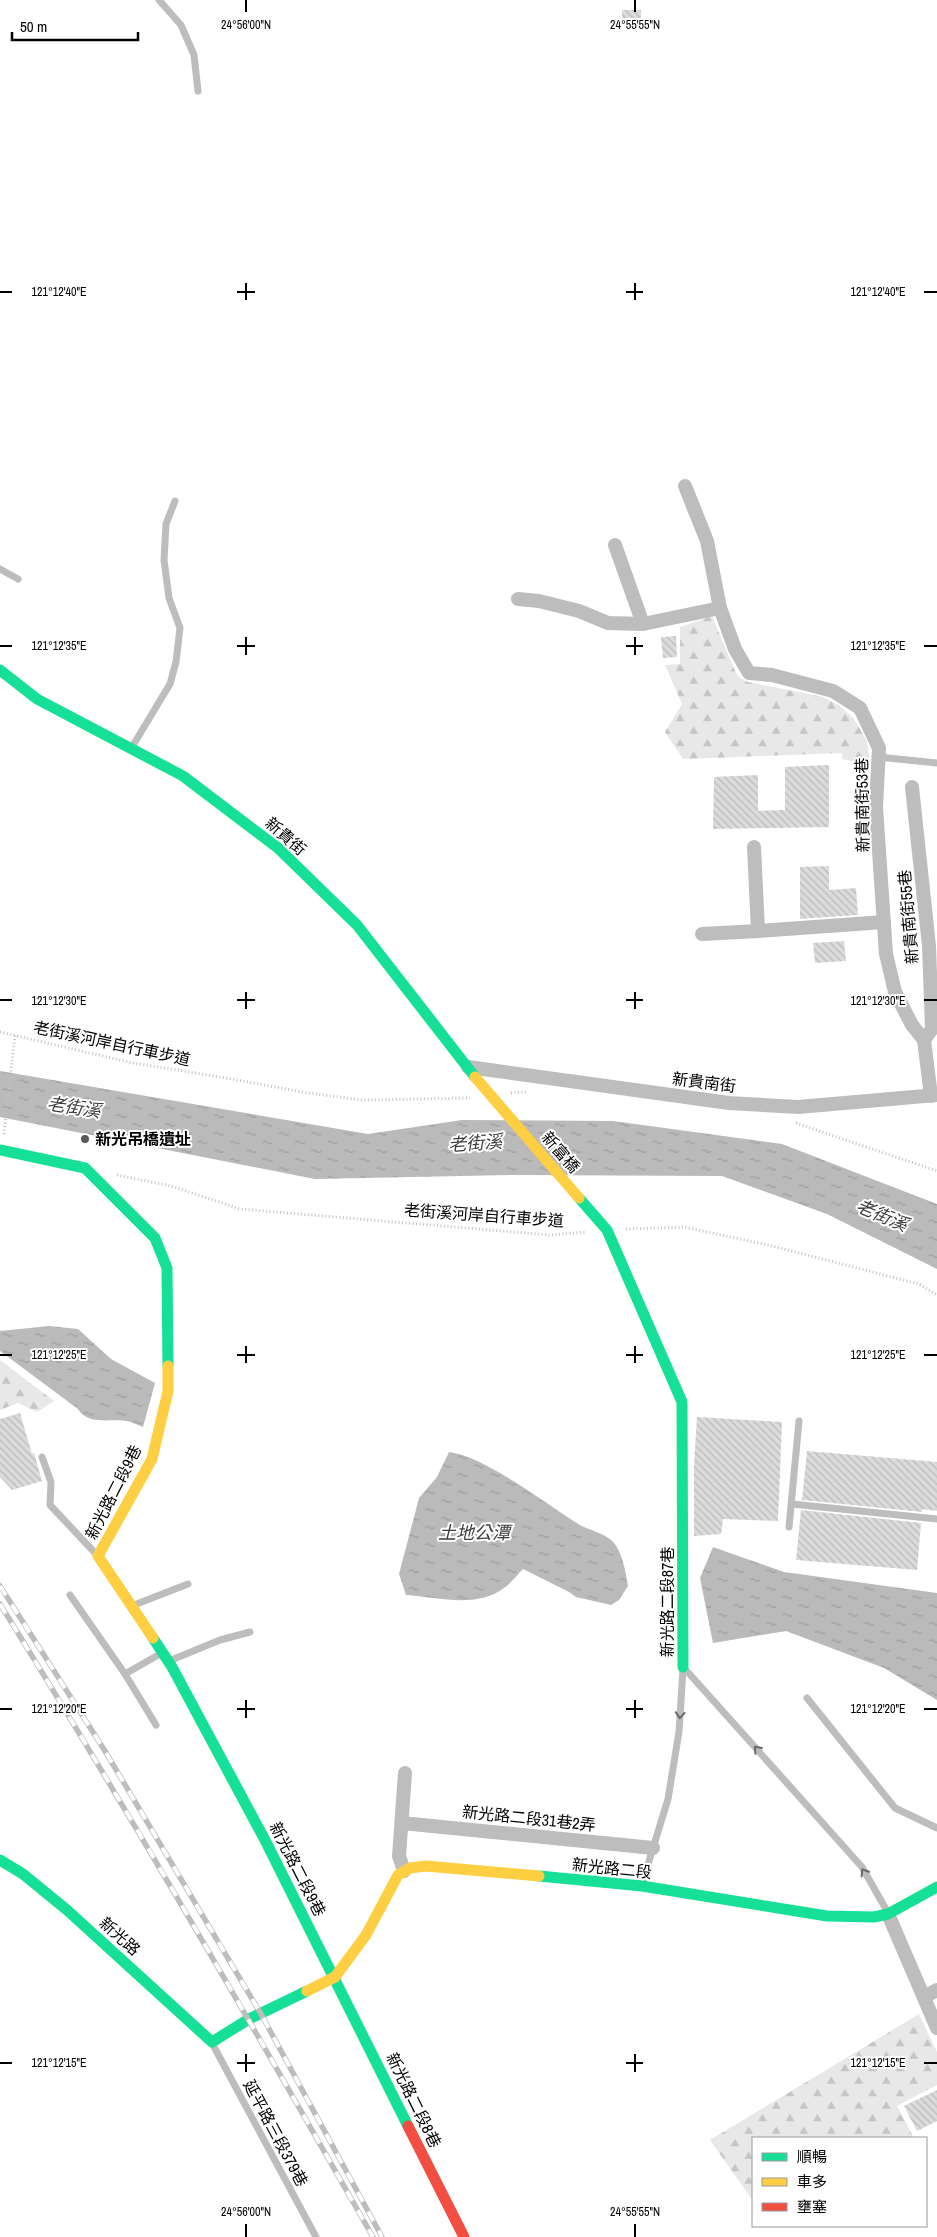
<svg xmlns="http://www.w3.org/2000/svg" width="937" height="2237" viewBox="0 0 937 2237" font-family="'Archivo Narrow','Noto Sans TC',sans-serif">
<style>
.forest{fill:url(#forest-firs)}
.water{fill:url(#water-ripples)}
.building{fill:url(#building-back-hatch)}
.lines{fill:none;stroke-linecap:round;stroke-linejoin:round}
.path{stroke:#c2c2c2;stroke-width:3;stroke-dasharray:1 2.5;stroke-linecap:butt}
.lane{stroke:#bdbdbd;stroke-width:7}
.street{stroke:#bdbdbd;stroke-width:14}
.fast{stroke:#16e098;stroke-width:11}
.slow{stroke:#ffcf43;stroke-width:11}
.jam{stroke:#f24e42;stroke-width:11}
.rail-casing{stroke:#bdbdbd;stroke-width:5.5}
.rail{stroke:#fff;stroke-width:4;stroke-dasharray:11;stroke-linecap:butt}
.oneway{stroke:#686868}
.ticks{fill:none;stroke:#000;stroke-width:2}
.poi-dot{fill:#595959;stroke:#fff;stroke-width:2}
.labels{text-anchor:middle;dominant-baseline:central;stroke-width:4;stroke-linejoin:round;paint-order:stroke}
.street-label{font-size:16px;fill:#000;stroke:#fff}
.poi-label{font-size:16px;font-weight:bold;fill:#000;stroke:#fff;text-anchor:start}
.water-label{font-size:18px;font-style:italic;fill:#3d3d3d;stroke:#fff}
.ticks-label{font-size:12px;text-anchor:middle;fill:#000;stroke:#fff;stroke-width:4;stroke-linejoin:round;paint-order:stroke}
</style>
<defs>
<pattern id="forest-firs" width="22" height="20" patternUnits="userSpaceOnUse" patternTransform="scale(1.25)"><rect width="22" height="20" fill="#e8e8e8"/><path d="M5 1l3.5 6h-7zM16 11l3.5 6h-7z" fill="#c5c5c5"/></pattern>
<pattern id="water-ripples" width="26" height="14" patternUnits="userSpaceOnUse" patternTransform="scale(1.25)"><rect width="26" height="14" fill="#bababa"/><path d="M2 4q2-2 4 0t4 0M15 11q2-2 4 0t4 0" fill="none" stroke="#9e9e9e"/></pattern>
<pattern id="building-back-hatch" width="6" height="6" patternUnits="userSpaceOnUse" patternTransform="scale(1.25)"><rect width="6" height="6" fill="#dbdbdb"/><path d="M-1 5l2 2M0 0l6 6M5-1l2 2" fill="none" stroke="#bababa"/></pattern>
</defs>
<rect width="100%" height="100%" fill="#fff"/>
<g class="forest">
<polygon points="712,616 735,671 740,678 748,682 823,697 840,706 854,719 867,741 870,765 842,759 842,753 683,759 665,732 682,704 665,665 680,664 680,627"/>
<polygon points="0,1360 54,1401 37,1412 18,1403 0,1410"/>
<polygon points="919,2014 937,2052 937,2085 897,2106 914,2138 753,2138 753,2201 710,2140"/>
</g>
<g class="water">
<polygon points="0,1071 368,1134 462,1120 613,1121 782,1144 937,1204 937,1269 827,1214 722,1176 514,1175 315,1179 0,1117"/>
<path d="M 49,1326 L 78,1329 L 111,1359 L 155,1383 L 143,1427 C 138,1425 132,1422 127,1421 C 112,1418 88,1426 78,1409 L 0,1351 L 0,1331 Z"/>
<path d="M 449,1452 C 485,1456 547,1505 580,1525 C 589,1530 603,1533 611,1540 C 622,1549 626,1573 628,1586 L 619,1600 L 611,1605 L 576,1597 L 569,1592 L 523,1569 C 517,1575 511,1583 504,1588 C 476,1609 437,1597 406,1595 L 399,1574 L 419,1498 L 437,1477 Z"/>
<polygon points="713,1547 784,1572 937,1593 937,1700 884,1668 786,1631 713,1643 700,1578"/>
</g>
<g class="building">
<rect x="622" y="10" width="19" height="15"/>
<polygon points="676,636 677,657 663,658 661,637"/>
<polygon points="829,765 829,827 713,829 714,777 758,775 758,811 785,810 785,767"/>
<polygon points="829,866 829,890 856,888 858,915 800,919 800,867"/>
<polygon points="844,941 846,961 815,963 813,943"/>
<polygon points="20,1413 32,1454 34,1453 42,1481 12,1490 0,1477 0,1419"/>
<polygon points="697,1417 782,1422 778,1521 723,1519 721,1534 694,1536 694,1465"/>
<polygon points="807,1451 937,1462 937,1511 922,1509 922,1512 802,1500"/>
<polygon points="801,1510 921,1523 917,1570 796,1560"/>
<polygon points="937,2090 937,2121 917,2131 904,2106"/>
</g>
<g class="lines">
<g class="path">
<polyline points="0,1032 133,1063 226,1078 308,1093 362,1100 470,1098"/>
<polyline points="511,1093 527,1092"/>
<polyline points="796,1123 937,1171"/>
<polyline points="4,1134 15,1035"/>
<polyline points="117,1175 171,1186 240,1209 550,1235 585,1232"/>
<polyline points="626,1229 684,1227 768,1245 919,1284 937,1295"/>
</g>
<g class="lane">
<polyline points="159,0 181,25 194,55 198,91"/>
<polyline points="0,569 18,579"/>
<polyline points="132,747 170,684 176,662 180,628 169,598 164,560 166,524 175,501"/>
<polyline points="878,757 937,763"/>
<polyline points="42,1457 51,1482 50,1505 96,1554"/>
<polyline points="792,1504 937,1519"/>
<polyline points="789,1527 799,1421"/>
<polyline points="70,1595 125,1674 160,1654"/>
<polyline points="134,1605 188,1584"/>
<polyline points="169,1661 220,1640 250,1632"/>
<polyline points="685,1669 862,1867 887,1911"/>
<polyline points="125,1674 156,1725"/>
<polyline points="807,1698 895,1808 937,1828"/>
<polyline points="642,1884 668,1799 679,1732 683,1669"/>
<polyline points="212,2043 316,2237"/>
</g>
<g class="street">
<polyline points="685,486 707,541 720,608 735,649 749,673 772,675 833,691 860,708 879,748 876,807 886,954 895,992 912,1025 924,1040 931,1096"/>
<polyline points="615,545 643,624"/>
<polyline points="518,599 539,601 579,611 608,623 643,624 720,608"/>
<polyline points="912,787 929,946 932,1029 924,1040"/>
<polyline points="754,847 758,931 884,922"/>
<polyline points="702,934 758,931"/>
<polyline points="468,1067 729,1103 798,1107 937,1095"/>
<polyline points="402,1823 653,1848"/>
<polyline points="404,1871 399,1856 405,1773"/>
<polyline points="888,1914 937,2028"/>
<polyline points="924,1997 937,1990"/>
</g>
<g class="fast">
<polyline points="0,670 37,699 183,776 278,848 357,925 475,1077"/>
<polyline points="0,1150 85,1168 155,1238 167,1268 168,1366"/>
<polyline points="579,1198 607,1230 682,1402 683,1667"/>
<polyline points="153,1638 172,1667 266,1842 408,2126"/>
<polyline points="0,1860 23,1874 67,1910 212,2042 249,2019 307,1991"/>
<polyline points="539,1876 642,1886 827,1916 874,1917 888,1914 937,1887"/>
</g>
<g class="slow">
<polyline points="475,1077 579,1198"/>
<polyline points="153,1638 98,1556 152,1459 168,1391 168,1366"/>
<polyline points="307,1991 335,1977 366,1935 398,1875 410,1868 426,1866 539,1876"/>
</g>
<polyline class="jam" points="408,2126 464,2237"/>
<defs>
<g id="rail">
<polyline points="0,1586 105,1751 261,2014 382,2237"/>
<path d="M 0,1604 C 129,1812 252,2024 373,2237"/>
</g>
</defs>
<use href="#rail" class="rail-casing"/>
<use href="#rail" class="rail"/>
</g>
<defs><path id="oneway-chevron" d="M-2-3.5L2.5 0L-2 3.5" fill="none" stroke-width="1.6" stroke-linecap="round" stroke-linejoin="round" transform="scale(1.25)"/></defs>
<g class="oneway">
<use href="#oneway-chevron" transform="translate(680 1715) rotate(94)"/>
<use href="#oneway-chevron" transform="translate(757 1749) rotate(-132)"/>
<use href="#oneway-chevron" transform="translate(864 1872) rotate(-122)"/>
</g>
<path class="ticks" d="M 246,0 L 246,12M 635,0 L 635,12M 246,283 L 246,300M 635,283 L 635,300M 0,292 L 12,292M 237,292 L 255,292M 626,292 L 643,292M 924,292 L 937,292M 246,637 L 246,655M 635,637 L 635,655M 0,646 L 12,646M 237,646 L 255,646M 626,646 L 643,646M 924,646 L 937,646M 246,992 L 246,1009M 635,992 L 635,1009M 0,1000 L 12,1000M 237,1000 L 255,1000M 626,1000 L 643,1000M 924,1000 L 937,1000M 246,1346 L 246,1363M 635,1346 L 635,1363M 0,1355 L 12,1355M 237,1355 L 255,1355M 626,1355 L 643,1355M 924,1355 L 937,1355M 246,1700 L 246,1718M 635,1700 L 635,1718M 0,1709 L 12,1709M 237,1709 L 255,1709M 626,1709 L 643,1709M 924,1709 L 937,1709M 246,2054 L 246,2072M 635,2054 L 635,2072M 0,2063 L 12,2063M 237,2063 L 255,2063M 626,2063 L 643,2063M 924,2063 L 937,2063M 246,2224 L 246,2237M 635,2224 L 635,2237"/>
<circle class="poi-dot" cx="85" cy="1139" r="5"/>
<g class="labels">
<g class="street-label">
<text transform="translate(862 805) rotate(-91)">新貴南街53巷</text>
<text transform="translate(286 836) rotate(41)">新貴街</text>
<text transform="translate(908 917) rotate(-95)">新貴南街55巷</text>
<text transform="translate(112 1043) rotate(12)">老街溪河岸自行車步道</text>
<text transform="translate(704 1082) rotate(7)">新貴南街</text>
<text transform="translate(561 1152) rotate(49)">新富橋</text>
<text transform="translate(484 1215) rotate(4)">老街溪河岸自行車步道</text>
<text transform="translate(113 1492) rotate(-63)">新光路二段9巷</text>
<text transform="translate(667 1602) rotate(-90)">新光路二段87巷</text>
<text transform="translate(529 1818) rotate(6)">新光路二段31巷2弄</text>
<text transform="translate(612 1868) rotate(6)">新光路二段</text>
<text transform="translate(298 1869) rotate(63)">新光路二段9巷</text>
<text transform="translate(120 1936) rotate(42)">新光路</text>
<text transform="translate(414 2100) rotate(64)">新光路二段8巷</text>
<text transform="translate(276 2133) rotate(62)">延平路三段379巷</text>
</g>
<g class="poi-label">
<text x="95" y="1139">新光吊橋遺址</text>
</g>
<g class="water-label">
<text transform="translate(74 1107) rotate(9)">老街溪</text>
<text transform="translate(475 1143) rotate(-4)">老街溪</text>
<text transform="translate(882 1215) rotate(23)">老街溪</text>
<text x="474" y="1532">土地公潭</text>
</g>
</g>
<g class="ticks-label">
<text x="246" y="29">24°56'00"N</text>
<text x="635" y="29">24°55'55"N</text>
<text x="878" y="296">121°12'40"E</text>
<text x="59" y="296">121°12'40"E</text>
<text x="878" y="650">121°12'35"E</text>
<text x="59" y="650">121°12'35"E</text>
<text x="878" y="1005">121°12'30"E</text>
<text x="59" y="1005">121°12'30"E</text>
<text x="878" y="1359">121°12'25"E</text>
<text x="59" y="1359">121°12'25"E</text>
<text x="59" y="1713">121°12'20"E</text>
<text x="878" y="1713">121°12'20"E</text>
<text x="59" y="2067">121°12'15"E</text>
<text x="878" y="2067">121°12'15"E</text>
<text x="246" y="2216">24°56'00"N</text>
<text x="635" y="2216">24°55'55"N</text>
</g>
<rect x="752" y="2137" width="175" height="90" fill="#ffffff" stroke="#999999"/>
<rect x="762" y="2153" width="25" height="8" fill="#16e098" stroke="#999999"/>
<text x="797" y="2162" font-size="15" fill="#000000">順暢</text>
<rect x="762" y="2178" width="25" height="8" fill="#ffcf43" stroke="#999999"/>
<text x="797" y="2187" font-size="15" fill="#000000">車多</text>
<rect x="762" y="2203" width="25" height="8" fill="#f24e42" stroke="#999999"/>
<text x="797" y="2212" font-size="15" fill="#000000">壅塞</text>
<path d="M12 32v8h126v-8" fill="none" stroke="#000000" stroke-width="2.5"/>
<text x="20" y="32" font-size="15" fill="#000000" stroke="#ffffff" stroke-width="4" paint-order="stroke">50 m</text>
</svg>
